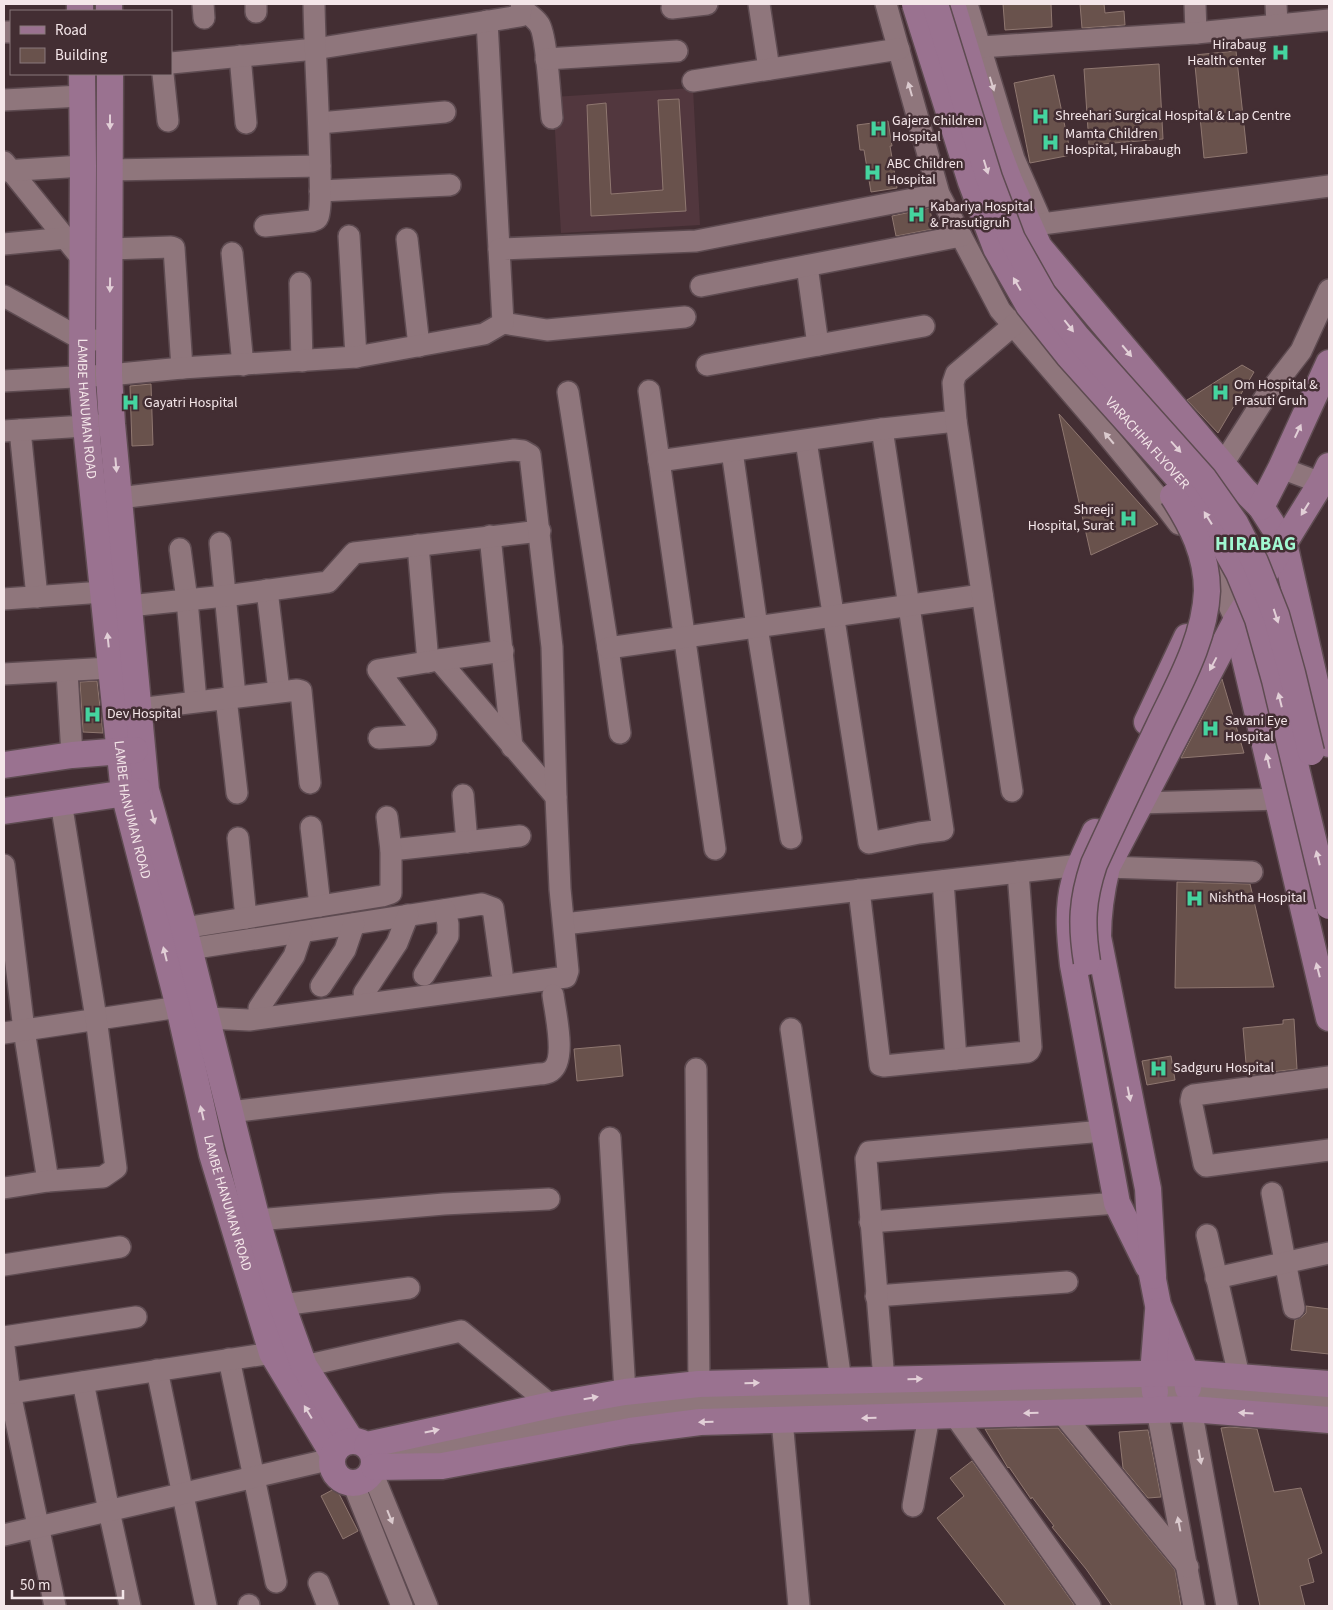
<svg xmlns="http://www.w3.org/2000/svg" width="1333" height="1610" viewBox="0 0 1333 1610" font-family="'Source Sans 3',sans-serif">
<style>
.built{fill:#52373e}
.building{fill:#69524c;stroke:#8f7770}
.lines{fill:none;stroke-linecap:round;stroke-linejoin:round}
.minor-casing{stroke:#5e4b51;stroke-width:24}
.major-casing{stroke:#5e4b51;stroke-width:29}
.minor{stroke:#8f767c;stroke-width:21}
.major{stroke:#9a7290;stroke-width:26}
.major-bridge-casing{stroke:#5e4b51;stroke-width:29;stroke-linecap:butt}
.major-bridge{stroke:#9a7290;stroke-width:26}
.oneway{fill:#dbcace}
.oneway2{fill:#e2cfd7}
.labels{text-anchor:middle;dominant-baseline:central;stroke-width:5;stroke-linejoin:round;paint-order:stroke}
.poi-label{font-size:14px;fill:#f4e6e9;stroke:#432e33;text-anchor:start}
.street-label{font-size:14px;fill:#f4e6e9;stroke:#432e33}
.district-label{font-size:19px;font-weight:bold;letter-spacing:1px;fill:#a1f8d1;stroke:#432e33}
</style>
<rect width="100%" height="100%" fill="#432e33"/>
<polygon class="built" points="693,88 700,225 561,233 553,97"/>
<g class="building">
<polygon points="1003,4 1051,4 1052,27 1005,30"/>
<polygon points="1080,4 1104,4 1105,13 1124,11 1125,25 1082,28"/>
<polygon points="1236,51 1247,153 1204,158 1194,55"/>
<polygon points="1159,64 1163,139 1089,145 1084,69"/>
<polygon points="1054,75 1071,155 1030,163 1014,83"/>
<polygon points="679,99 686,211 591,216 587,105 606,103 611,194 663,190 658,100"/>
<polygon points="888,121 892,146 890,146 897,188 871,192 864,150 860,150 857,125"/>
<polygon points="930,208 933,229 896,236 892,216"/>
<polygon points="1242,365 1254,372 1218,433 1187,400"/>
<polygon points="151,384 153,445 132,446 130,386"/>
<polygon points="1059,414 1158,524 1091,555"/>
<polygon points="1222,679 1244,753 1181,758"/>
<polygon points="97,681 103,733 83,732 80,682"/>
<polygon points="1177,882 1250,884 1274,987 1175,988"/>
<polygon points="1294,1019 1297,1069 1247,1075 1243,1028 1283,1024 1283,1020"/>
<polygon points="620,1045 623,1076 577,1081 574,1049"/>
<polygon points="1171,1056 1175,1080 1147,1085 1142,1061"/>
<polygon points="1306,1306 1329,1309 1329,1354 1291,1350 1295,1320 1302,1317 1306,1313"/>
<polygon points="1230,1427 1257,1429 1274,1492 1301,1488 1322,1553 1308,1559 1314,1582 1300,1586 1305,1606 1260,1606 1221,1428"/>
<polygon points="1058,1428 1175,1570 1181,1606 1112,1606 1086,1569 1052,1527 1054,1526 1032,1497 1031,1499 1009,1467 1008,1468 985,1429"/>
<polygon points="1148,1430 1161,1497 1148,1498 1123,1468 1119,1432"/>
<polygon points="972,1461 1075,1606 1006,1606 937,1518 964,1496 950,1478"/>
<polygon points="336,1488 358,1531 343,1539 321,1496"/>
</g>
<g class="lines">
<defs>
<g id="minor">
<polyline points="203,4 204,18"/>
<polyline points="256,4 256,12"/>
<polyline points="759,4 769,69"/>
<polyline points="886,4 939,194 1000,310 1097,423 1166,507 1179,524"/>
<polyline points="967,4 1014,159 1039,216"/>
<polyline points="1195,4 1196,33"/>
<polyline points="1276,4 1277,25"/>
<path d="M 521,8 C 527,13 535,18 539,24 C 547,35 550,101 552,118"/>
<polyline points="672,8 707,4"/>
<polyline points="487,21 499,249"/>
<polyline points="4,32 11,32"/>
<polyline points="981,47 1196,33 1329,20"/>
<polyline points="240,56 246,123"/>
<polyline points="546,59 677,51"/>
<polyline points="171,63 315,49 520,16 522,4"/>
<polyline points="163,74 168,121"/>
<polyline points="693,81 899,49"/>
<polyline points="4,100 82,96"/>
<polyline points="319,123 445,112"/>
<polyline points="4,162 83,260"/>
<polyline points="110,170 320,166"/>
<polyline points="4,171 83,166"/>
<polyline points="320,191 450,185"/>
<polyline points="1042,224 1329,186"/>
<path d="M 265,226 L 312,221 C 315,220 317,220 318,217 C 322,207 320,181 320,170 C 319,115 315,59 314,4"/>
<polyline points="349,236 356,357"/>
<polyline points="407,239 419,346"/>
<polyline points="4,244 66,238"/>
<polyline points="110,249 171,247 174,248 182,368"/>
<polyline points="232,253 243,365"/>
<polyline points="807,266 818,345"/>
<polyline points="300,283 302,361"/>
<polyline points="701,286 961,236"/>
<polyline points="4,296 83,340 95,340"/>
<polyline points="503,323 547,330 685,317"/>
<polyline points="707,365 924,326"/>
<polyline points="4,381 109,375 182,368 356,357 484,334 503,323 499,249 696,241 939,194"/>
<polyline points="649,391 715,849"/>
<polyline points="568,392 608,648 620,733"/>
<polyline points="20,430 37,597"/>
<polyline points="4,431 102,425"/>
<polyline points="806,441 869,843 919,833 943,830 882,429"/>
<polyline points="732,451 757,627 791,838"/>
<polyline points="659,461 882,429 956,421"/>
<polyline points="1223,464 1264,399 1301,351 1329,290"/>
<polyline points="1281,468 1321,483 1329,478"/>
<polyline points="490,536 512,747"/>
<polyline points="220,543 235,696"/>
<polyline points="418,545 428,662"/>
<polyline points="180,549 187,600 196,701"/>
<polyline points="1205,561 1216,577 1236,621"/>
<polyline points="267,590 279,691"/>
<polyline points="4,599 103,592"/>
<polyline points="129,606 225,596 328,582 354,553 540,531"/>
<polyline points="608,648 982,595"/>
<polyline points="439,660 556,797"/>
<polyline points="67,672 72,755"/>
<polyline points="4,674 110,668"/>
<polyline points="226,698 237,793"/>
<polyline points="138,709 297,690 301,691 310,783"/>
<polyline points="379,738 426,735 378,670 439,660 503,651"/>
<polyline points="1012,791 956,421 953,383 956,374 1023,317"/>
<polyline points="463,795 467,842"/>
<polyline points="1140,803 1277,799"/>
<polyline points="311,827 320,906"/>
<polyline points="238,838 246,918"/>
<polyline points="391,850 520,836"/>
<polyline points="4,865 24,1030 48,1181"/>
<polyline points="943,881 956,1059"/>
<polyline points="859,890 880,1065 884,1066 1027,1052 1029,1051 1031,1047 1018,872"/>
<polyline points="564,924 1080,865 1107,867 1252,872"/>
<polyline points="184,928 382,896 391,893 391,850 387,817"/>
<polyline points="189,949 482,904 493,908 502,973"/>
<polyline points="424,975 448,936 448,924 445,910"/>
<polyline points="321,986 345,950 354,924"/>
<polyline points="364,993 397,943 408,915"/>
<polyline points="259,1008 294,956 302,932"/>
<polyline points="791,1029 841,1381"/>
<polyline points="4,1033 179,1007 207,1018 249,1020 566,977 568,971 560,889 556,797 552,647 530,455 523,451 514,450 119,498"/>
<polyline points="696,1069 699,1384"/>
<polyline points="1329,1077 1194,1095 1192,1096 1191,1101 1204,1164 1206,1166 1329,1150"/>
<path d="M 230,1112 L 539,1074 C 542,1074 548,1073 551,1071 C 567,1060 555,1012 553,995"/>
<polyline points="610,1138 625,1392"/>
<polyline points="4,1188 48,1181 103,1177 116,1168 96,1018 61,802"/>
<polyline points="1272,1193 1294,1308"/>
<polyline points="257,1220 444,1204 549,1199"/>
<polyline points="870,1222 1117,1203"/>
<polyline points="1207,1235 1239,1376"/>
<polyline points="4,1265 120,1247"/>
<polyline points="1216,1278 1329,1253"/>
<polyline points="876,1296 1067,1282"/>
<polyline points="282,1305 409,1288"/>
<polyline points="4,1337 136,1317"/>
<polyline points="4,1347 10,1393 55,1606"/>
<polyline points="229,1359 276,1582"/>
<polyline points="304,1366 461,1331 551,1405"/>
<polyline points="157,1370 206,1606"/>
<polyline points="884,1380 866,1159 869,1152 1103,1131"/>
<polyline points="83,1382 109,1511 130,1606"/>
<polyline points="4,1394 272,1353 288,1353"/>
<polyline points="1191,1409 1227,1606"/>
<polyline points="1157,1410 1194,1606"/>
<polyline points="1061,1412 1188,1567"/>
<polyline points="955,1416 1090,1606"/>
<polyline points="782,1420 799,1606"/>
<polyline points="374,1455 437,1449 556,1425 627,1413 699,1404 1155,1391 1189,1392 1329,1403"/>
<polyline points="372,1472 427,1606"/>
<polyline points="353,1483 402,1606"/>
<polyline points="913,1506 929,1416"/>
<polyline points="4,1535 332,1459"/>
<polyline points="319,1583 328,1606"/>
<polyline points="249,1605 249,1606"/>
</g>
<g id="major">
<polyline points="80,4 80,11"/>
<polyline points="109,4 109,11"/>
<polyline points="952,4 991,133 1009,180 1039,247 1244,490 1261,507 1284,543 1329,744"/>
<path id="s1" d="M 82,74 L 83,166 L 82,377 L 86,427 L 124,793 L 179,1007 L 212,1154 L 272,1353 L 333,1454"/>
<polyline points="110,74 109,375 112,424 146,790 184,928 257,1220 282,1305 304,1366 351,1440"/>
<polyline points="1261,507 1281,468 1329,363"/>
<polyline points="1236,621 1329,1018"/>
<polyline points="1147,722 1187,637"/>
<polyline points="4,765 72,755 135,750"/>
<polyline points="4,811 140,791"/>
<path d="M 1095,832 C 1088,848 1079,865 1074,883 C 1067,909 1070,938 1073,965 L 1117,1203 L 1148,1266"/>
<polyline points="1149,1259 1158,1305 1186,1373 1188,1388"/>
<path d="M 1153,1276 L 1148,1189 L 1098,937 C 1098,912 1101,892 1107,867 L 1236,621 L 1321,483 L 1329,466"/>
<polyline points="1155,1392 1153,1374 1158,1311"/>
<circle cx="353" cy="1462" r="21"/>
<polyline points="367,1445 551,1405 625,1392 699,1384 1186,1373 1329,1384"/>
<polyline points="374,1467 442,1466 630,1431 700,1422 1191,1409 1329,1420"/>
</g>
</defs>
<use href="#minor" class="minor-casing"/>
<use href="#major" class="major-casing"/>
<use href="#minor" class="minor"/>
<use href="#major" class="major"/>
<defs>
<g id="major-bridge">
<path id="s2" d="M 915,4 L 971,182 L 996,248 L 1029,306 L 1068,355 L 1191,492 L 1217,533 L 1239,573 L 1258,619 L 1275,680 L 1329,906"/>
<polyline points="935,4 989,178 1012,239 1043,294 1078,338 1204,479 1235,523 1255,562 1276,615 1292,673 1311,752"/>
<path d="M 1087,962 C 1081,924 1082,900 1094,864 C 1115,818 1137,772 1159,726 C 1179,684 1205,639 1207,591 C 1207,555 1192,525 1173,496"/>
</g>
</defs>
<use href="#major-bridge" class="major-bridge-casing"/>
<use href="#major-bridge" class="major-bridge"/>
</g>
<defs><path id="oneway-solid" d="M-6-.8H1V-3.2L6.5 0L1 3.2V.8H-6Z" transform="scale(1.25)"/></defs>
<g class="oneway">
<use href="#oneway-solid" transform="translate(992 84) rotate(73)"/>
<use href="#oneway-solid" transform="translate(910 89) rotate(-106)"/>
<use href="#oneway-solid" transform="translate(1109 438) rotate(-130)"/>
<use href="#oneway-solid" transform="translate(1200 1457) rotate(80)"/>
<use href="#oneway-solid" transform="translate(390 1517) rotate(68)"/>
<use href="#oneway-solid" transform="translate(1179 1524) rotate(-101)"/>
</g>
<g class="oneway2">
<use href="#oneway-solid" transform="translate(110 122) rotate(90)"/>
<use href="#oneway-solid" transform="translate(986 167) rotate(73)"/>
<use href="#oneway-solid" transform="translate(1017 284) rotate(-120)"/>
<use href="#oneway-solid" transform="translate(110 285) rotate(91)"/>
<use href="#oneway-solid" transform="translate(1069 326) rotate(52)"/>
<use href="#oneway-solid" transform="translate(1127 351) rotate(50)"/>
<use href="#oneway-solid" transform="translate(1298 431) rotate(-65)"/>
<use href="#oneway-solid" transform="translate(1176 447) rotate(48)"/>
<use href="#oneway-solid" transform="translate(116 465) rotate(85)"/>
<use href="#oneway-solid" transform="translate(1305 509) rotate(122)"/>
<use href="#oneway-solid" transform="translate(1208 518) rotate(-122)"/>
<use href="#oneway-solid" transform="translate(1276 616) rotate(72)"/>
<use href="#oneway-solid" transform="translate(108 640) rotate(-96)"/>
<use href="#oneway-solid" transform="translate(1213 664) rotate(118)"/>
<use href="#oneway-solid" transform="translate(1280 700) rotate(-104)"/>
<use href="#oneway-solid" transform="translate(1268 761) rotate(-103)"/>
<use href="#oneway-solid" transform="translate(153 817) rotate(75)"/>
<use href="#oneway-solid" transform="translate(1318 858) rotate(-104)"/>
<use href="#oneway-solid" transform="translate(165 954) rotate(-104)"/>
<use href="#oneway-solid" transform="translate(1318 970) rotate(-104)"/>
<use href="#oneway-solid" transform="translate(1129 1094) rotate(79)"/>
<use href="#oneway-solid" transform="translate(202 1113) rotate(-103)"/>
<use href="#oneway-solid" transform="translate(915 1379) rotate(-1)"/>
<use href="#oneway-solid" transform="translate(752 1383) rotate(-1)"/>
<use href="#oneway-solid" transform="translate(591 1398) rotate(-10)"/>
<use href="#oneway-solid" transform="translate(308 1412) rotate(-121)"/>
<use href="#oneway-solid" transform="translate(1031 1413) rotate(178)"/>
<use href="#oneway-solid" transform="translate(1246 1413) rotate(-176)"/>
<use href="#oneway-solid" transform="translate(869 1418) rotate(178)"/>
<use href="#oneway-solid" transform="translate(706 1422) rotate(178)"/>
<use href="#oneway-solid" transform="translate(432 1431) rotate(-12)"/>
</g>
<defs>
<symbol id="hospital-bare" viewBox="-9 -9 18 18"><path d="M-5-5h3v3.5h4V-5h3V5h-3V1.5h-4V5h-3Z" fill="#45d49f" stroke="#432e33" stroke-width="2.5" paint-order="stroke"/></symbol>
</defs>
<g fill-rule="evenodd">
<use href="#hospital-bare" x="1268" y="40" width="25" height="25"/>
<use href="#hospital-bare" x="1028" y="104" width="25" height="25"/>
<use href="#hospital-bare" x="866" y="116" width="25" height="25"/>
<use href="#hospital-bare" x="1038" y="130" width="25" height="25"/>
<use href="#hospital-bare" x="860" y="160" width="25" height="25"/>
<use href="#hospital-bare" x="904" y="202" width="25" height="25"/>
<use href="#hospital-bare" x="1208" y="380" width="25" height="25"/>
<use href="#hospital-bare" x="118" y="390" width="25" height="25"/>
<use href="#hospital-bare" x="1116" y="506" width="25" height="25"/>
<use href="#hospital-bare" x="80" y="702" width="25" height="25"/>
<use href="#hospital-bare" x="1198" y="716" width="25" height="25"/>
<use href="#hospital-bare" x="1182" y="886" width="25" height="25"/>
<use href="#hospital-bare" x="1146" y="1056" width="25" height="25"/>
</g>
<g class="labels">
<g class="poi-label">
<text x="1266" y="45" text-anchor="end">Hirabaug<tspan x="1266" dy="16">Health center</tspan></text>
<text x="1055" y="116">Shreehari Surgical Hospital &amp; Lap Centre</text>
<text x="892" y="121">Gajera Children<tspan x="892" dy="16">Hospital</tspan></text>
<text x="1065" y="134">Mamta Children<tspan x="1065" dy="16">Hospital, Hirabaugh</tspan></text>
<text x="887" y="164">ABC Children<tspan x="887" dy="16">Hospital</tspan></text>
<text x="930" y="207">Kabariya Hospital<tspan x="930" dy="16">&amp; Prasutigruh</tspan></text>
<text x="1234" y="385">Om Hospital &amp;<tspan x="1234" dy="16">Prasuti Gruh</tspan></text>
<text x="144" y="403">Gayatri Hospital</text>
<text x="1114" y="510" text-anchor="end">Shreeji<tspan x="1114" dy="16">Hospital, Surat</tspan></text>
<text x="107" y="714">Dev Hospital</text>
<text x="1225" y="721">Savani Eye<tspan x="1225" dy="16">Hospital</tspan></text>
<text x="1209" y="898">Nishtha Hospital</text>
<text x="1173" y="1068">Sadguru Hospital</text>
</g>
<g class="street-label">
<text stroke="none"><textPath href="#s1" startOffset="335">LAMBE HANUMAN ROAD</textPath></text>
<text stroke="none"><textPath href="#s2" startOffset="505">VARACHHA FLYOVER</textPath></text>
<text stroke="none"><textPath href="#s1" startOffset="739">LAMBE HANUMAN ROAD</textPath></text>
<text stroke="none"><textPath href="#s1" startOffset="1144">LAMBE HANUMAN ROAD</textPath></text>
</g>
<g class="district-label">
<text x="1256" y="544">HIRABAG</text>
</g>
</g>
<rect width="1333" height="1610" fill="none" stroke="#f4e6e9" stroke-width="10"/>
<rect x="10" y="10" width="162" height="65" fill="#432e33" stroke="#8a787c"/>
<rect x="20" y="26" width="25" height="8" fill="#9a7290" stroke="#8a787c"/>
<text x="55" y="35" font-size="15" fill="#f4e6e9">Road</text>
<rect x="20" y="48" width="25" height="15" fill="#69524c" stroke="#8a787c"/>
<text x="55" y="60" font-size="15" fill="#f4e6e9">Building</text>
<path d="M12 1590v8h111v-8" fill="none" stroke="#f4e6e9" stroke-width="2.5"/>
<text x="20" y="1590" font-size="15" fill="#f4e6e9" stroke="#432e33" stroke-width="4" paint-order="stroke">50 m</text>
</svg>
